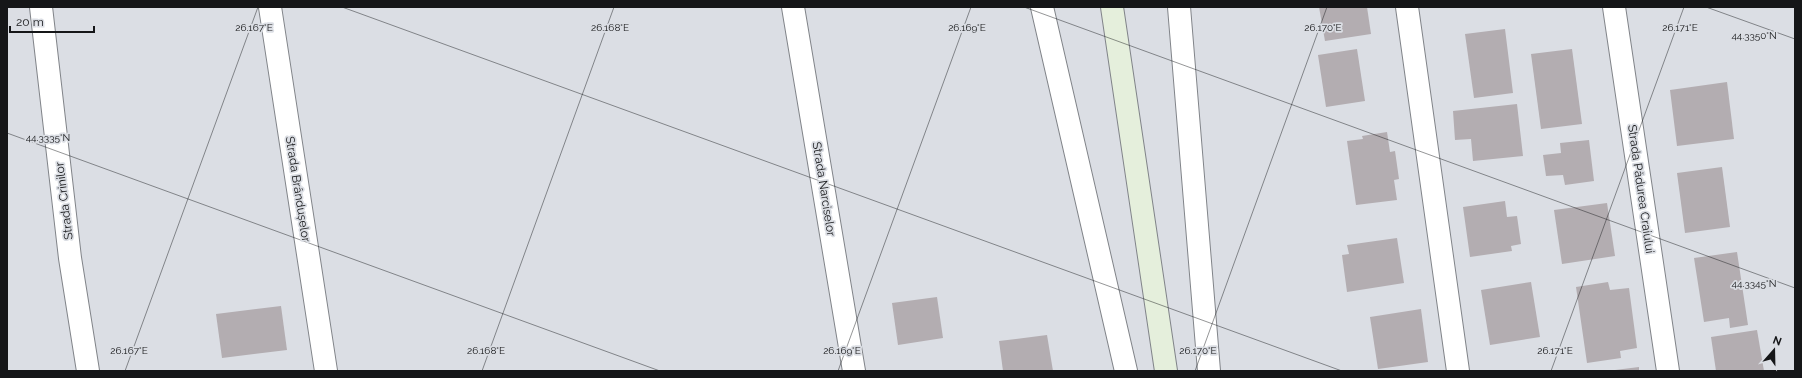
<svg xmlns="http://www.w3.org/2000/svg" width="1802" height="378" viewBox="0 0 1802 378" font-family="Raleway,sans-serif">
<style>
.building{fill:#b3adb1}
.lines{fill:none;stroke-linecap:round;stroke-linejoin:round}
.street-casing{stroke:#818489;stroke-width:24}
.secondary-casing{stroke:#818489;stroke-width:24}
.street{stroke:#fff;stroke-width:22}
.secondary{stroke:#e5efdc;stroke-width:22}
.ticks{fill:none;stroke:#151618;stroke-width:1;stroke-opacity:0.45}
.labels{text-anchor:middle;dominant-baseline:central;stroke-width:3.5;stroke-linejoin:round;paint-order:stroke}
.street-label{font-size:12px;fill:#151618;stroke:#dbdee4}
.ticks-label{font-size:10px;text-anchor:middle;fill:#151618;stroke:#dbdee4;stroke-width:3.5;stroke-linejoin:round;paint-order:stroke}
</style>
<rect width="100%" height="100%" fill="#dbdee4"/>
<g class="building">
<polygon points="1319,7 1367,7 1371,34 1325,41"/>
<polygon points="1505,29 1513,93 1474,98 1465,34"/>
<polygon points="1357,49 1365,101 1326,107 1318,55"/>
<polygon points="1572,49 1582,124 1541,129 1531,54"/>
<polygon points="1727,82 1734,139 1677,146 1670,90"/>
<polygon points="1517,104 1523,156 1473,161 1471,139 1455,140 1453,111"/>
<polygon points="1387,132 1390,152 1395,151 1399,179 1394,180 1397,200 1356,205 1347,141 1363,139 1362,136"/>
<polygon points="1589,140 1594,181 1565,185 1563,175 1546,176 1543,155 1561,153 1560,143"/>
<polygon points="1722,167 1730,227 1685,233 1677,173"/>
<polygon points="1505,201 1507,217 1517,216 1521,244 1511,246 1512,251 1470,257 1463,207"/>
<polygon points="1607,203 1615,256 1562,264 1554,210"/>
<polygon points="1397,238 1404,283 1347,292 1342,255 1349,254 1347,245"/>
<polygon points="1737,252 1748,325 1730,328 1729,318 1704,322 1694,258"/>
<polygon points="1531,282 1540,337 1490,345 1481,290"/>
<polygon points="1608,282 1610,290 1629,288 1637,348 1620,351 1621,358 1587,363 1576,287"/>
<polygon points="937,297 943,338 898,345 892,303"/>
<polygon points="281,306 287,350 222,358 216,314"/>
<polygon points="1421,309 1428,362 1378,369 1370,317"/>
<polygon points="1757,330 1764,371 1716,371 1711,337"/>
<polygon points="1047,335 1053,371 1003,371 999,341"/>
<polygon points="1639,367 1639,371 1615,371 1615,370"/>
</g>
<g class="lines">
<defs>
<g id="street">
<polyline points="41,7 70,258 88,371"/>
<polyline points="270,7 326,371"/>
<polyline points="793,7 854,371"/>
<polyline points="1042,7 1126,371"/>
<polyline points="1179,7 1209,371"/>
<polyline points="1407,7 1458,371"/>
<polyline points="1614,7 1668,371"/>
</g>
<polyline id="secondary" points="1112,7 1166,371"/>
</defs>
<use href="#street" class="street-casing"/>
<use href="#secondary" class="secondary-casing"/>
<use href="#street" class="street"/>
<use href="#secondary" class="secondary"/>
</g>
<path class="ticks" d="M 342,7 L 1342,371M 1024,7 L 1795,288M 1706,7 L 1795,39M 7,133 L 660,371M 125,371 L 258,7M 482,371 L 614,7M 838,371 L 971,7M 1195,371 L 1327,7M 1551,371 L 1684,7"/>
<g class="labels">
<g class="street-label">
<text transform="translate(298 189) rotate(81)">Strada Brândușelor</text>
<text transform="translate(824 189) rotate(81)">Strada Narciselor</text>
<text transform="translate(1641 189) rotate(82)">Strada Pădurea Craiului</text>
<text transform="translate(64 201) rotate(-97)">Strada Crinilor</text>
</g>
</g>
<g class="ticks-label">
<text x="610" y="31">26.168°E</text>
<text x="967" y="31">26.169°E</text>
<text x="1323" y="31">26.170°E</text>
<text x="1680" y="31">26.171°E</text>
<text x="254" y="31">26.167°E</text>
<text x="1754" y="39">44.3350°N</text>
<text x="48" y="141">44.3335°N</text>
<text x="1754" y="287">44.3345°N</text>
<text x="129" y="354">26.167°E</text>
<text x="486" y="354">26.168°E</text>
<text x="842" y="354">26.169°E</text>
<text x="1198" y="354">26.170°E</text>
<text x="1555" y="354">26.171°E</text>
</g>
<rect width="1802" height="378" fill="none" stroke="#151618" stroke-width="16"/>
<g transform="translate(1774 350) rotate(20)" stroke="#dbdee4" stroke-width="3" paint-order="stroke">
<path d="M0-3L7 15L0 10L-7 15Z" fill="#151618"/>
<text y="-6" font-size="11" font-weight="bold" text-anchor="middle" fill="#151618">N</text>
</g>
<path d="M10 26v6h84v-6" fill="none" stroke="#151618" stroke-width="2"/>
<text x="16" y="26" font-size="12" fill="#151618" stroke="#dbdee4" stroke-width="3" paint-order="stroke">20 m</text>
</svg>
